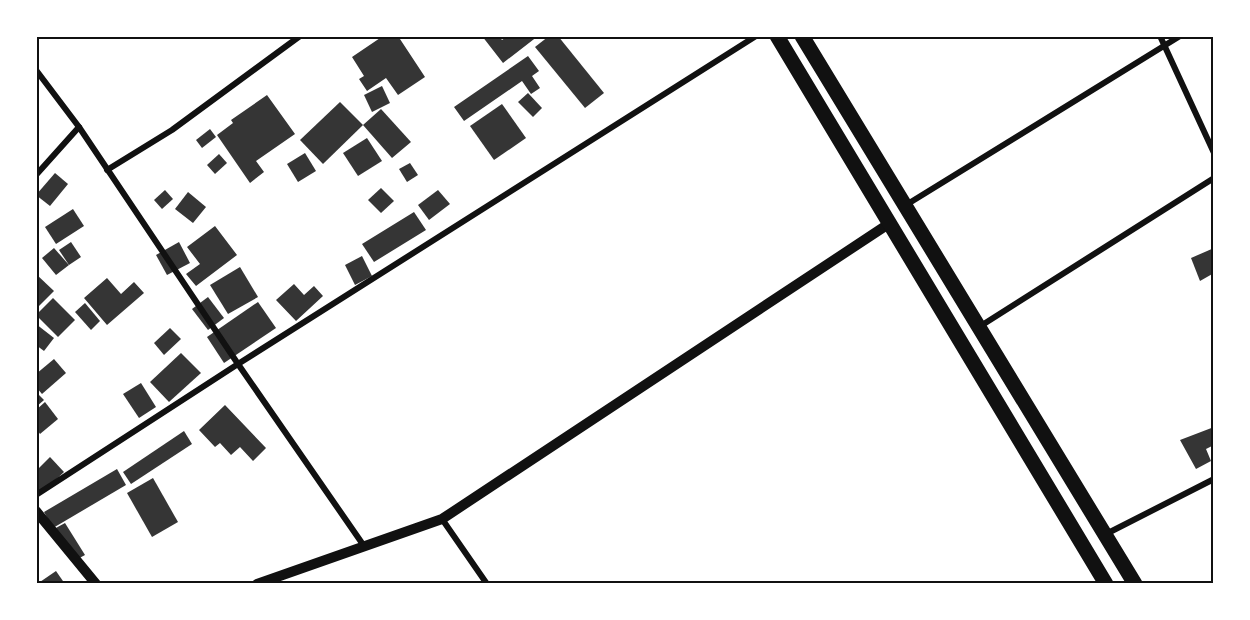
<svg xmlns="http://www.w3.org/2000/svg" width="1250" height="620" viewBox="0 0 1250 620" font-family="'Fira Sans Condensed',sans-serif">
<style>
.building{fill:#353535}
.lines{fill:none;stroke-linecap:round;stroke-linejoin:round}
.minor{stroke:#111;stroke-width:6}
.tertiary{stroke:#111;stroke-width:10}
.primary{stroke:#111;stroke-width:15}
.neatline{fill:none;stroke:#111;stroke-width:2}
</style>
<rect width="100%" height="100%" fill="#fff"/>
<g class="building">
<polygon points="383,36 398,36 425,77 398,95 386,78 367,91 359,79 364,76 352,57"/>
<polygon points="482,36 499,36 502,40 508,36 538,36 503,63"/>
<polygon points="549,36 558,36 604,93 585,108 535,47"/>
<polygon points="528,56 539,71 532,76 540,88 531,94 522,81 464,121 454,107"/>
<polygon points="382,86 390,103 372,112 364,95"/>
<polygon points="528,93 542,108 533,117 518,102"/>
<polygon points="267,95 295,134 256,161 264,172 250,183 217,135 233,123 231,120"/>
<polygon points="340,102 363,125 323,164 300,140"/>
<polygon points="502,104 526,138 494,160 470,126"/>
<polygon points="381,109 411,142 392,158 363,125"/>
<polygon points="210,129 216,137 202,148 196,140"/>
<polygon points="367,138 382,161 358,176 343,153"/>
<polygon points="305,153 316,171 298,182 287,164"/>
<polygon points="219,154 227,163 215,174 207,165"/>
<polygon points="410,163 418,175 407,182 399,169"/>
<polygon points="55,173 68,184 50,206 36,195"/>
<polygon points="381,188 394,201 381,213 368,200"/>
<polygon points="165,190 173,199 162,209 154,200"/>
<polygon points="438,190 450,204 429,220 418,205"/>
<polygon points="188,192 206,207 193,223 175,209"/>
<polygon points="73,209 84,226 56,244 45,227"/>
<polygon points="414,212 426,230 374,262 362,244"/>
<polygon points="215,226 237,255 196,286 186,274 200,264 187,247"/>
<polygon points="71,242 81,257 69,265 59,250"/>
<polygon points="179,242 190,263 167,275 156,255"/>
<polygon points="54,248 69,265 56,275 42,258"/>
<polygon points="1214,248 1214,273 1200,281 1191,258"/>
<polygon points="362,256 372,276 355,285 345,265"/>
<polygon points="240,267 258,297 228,314 210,285"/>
<polygon points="36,274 54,291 38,307 36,306"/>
<polygon points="107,278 121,294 134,282 144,293 107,325 84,298"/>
<polygon points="294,284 304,295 314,286 323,296 296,321 276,300"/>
<polygon points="208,297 224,318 208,330 192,309"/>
<polygon points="53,298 75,320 58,337 36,315"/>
<polygon points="258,302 276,328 224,363 207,337"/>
<polygon points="85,303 100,321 91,330 75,312"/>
<polygon points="36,324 54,338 44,351 36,345"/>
<polygon points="170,328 181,339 164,355 154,343"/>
<polygon points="181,353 201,373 169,402 150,382"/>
<polygon points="54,359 66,373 42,394 36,387 36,374"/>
<polygon points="141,383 156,407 139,418 123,394"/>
<polygon points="36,392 44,400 36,407"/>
<polygon points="45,402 58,419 40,434 36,428 36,410"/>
<polygon points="225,405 266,448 253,461 240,447 231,455 220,443 215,447 199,430"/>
<polygon points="1214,427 1214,445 1206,449 1211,461 1196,469 1180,440"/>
<polygon points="184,431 192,444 131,484 123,472"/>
<polygon points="50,457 64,472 36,498 36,471"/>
<polygon points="117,469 126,485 53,528 44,512"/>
<polygon points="153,478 178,522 152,537 127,493"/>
<polygon points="65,523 85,555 74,561 54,529"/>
<polygon points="56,571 65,584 37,584"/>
</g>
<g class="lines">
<g class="minor">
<polyline points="1160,36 1214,153"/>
<polyline points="36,70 79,127 238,364 364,546"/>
<polyline points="107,170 172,130 300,36"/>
<polyline points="36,175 79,127"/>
<polyline points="906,205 1180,36"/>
<polyline points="979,327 1214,178"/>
<polyline points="36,495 238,364 756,36"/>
<polyline points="442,519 487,584"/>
<polyline points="1106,534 1214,479"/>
</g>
<g class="tertiary">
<polyline points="36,511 96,584"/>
<polyline points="257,584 442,519 890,223"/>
</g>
<g class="primary">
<polyline points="777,36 1106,584"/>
<polyline points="802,36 1135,584"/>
</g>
</g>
<rect width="1250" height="620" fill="none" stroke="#ffffff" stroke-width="75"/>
<rect x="38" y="38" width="1174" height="544" class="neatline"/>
</svg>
